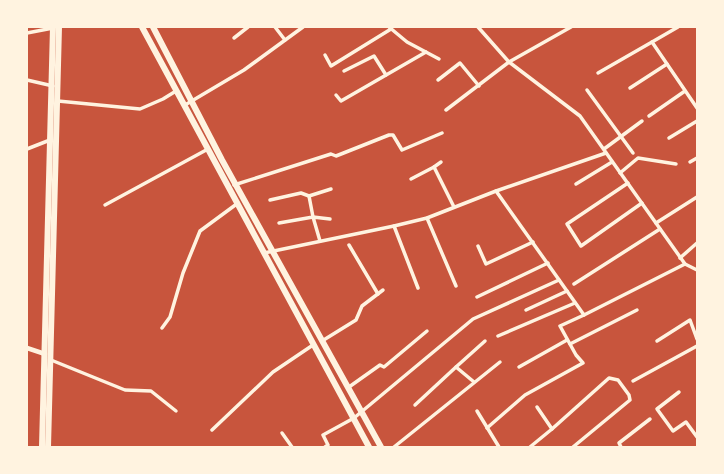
<svg xmlns="http://www.w3.org/2000/svg" width="724" height="474" viewBox="0 0 724 474" font-family="'Noto Sans',sans-serif">
<style>
.lines{fill:none;stroke-linecap:round;stroke-linejoin:round}
.minor{stroke:#fff3e0;stroke-width:3.5}
.tertiary{stroke:#fff3e0;stroke-width:4.5}
.primary{stroke:#fff3e0;stroke-width:6}
.trunk{stroke:#fff3e0;stroke-width:6}
</style>
<rect width="100%" height="100%" fill="#c8553d"/>
<g class="lines">
<g class="minor">
<polyline points="275,27 285,40"/>
<polyline points="389,27 407,42 439,59"/>
<polyline points="478,27 509,62 580,116 685,264 697,270"/>
<polyline points="27,33 53,28"/>
<polyline points="234,38 248,27"/>
<polyline points="325,55 331,66 391,29"/>
<polyline points="667,64 652,42 678,27"/>
<polyline points="344,71 374,56 386,75"/>
<polyline points="598,73 652,42"/>
<polyline points="27,80 53,86"/>
<polyline points="438,80 460,63 479,86"/>
<polyline points="630,88 667,64 697,108"/>
<polyline points="587,90 633,153"/>
<polyline points="336,95 341,101 426,52"/>
<polyline points="58,101 140,109 163,99 176,91"/>
<polyline points="185,105 244,70 303,27"/>
<polyline points="446,110 509,62 571,27"/>
<polyline points="649,116 685,91"/>
<polyline points="669,138 697,121"/>
<polyline points="27,149 50,140"/>
<polyline points="604,149 642,121"/>
<polyline points="690,162 697,158"/>
<polyline points="434,167 441,162"/>
<polyline points="620,173 638,158 676,164"/>
<polyline points="411,179 434,167 454,207"/>
<polyline points="628,183 567,224 581,246 642,203"/>
<polyline points="576,184 612,162"/>
<polyline points="234,185 331,154 336,156 389,135 393,135 402,150 442,133"/>
<polyline points="496,191 584,315 685,264"/>
<polyline points="270,200 301,193 309,196 331,189"/>
<polyline points="105,205 208,149"/>
<polyline points="427,218 456,286"/>
<polyline points="279,223 313,217 309,196"/>
<polyline points="656,223 697,197"/>
<polyline points="394,226 418,288"/>
<polyline points="320,241 313,217 330,219"/>
<polyline points="349,245 378,294"/>
<polyline points="478,246 486,264 533,242"/>
<polyline points="264,253 394,226 427,218 496,191 606,153"/>
<polyline points="680,258 697,243"/>
<polyline points="574,284 660,229"/>
<polyline points="477,297 548,263"/>
<polyline points="526,310 567,291"/>
<polyline points="162,328 170,317 183,273 200,231 238,203"/>
<polyline points="498,336 575,303"/>
<polyline points="322,341 356,320 362,306 383,290"/>
<polyline points="657,341 690,320 697,339"/>
<polyline points="570,344 637,310"/>
<polyline points="51,360 125,390 151,391 176,411"/>
<polyline points="456,367 485,341"/>
<polyline points="519,367 567,340"/>
<polyline points="633,381 697,346"/>
<polyline points="349,387 380,365 384,367 427,331"/>
<polyline points="679,392 657,409 673,431 686,422 697,437"/>
<polyline points="415,405 456,367 474,382"/>
<polyline points="537,407 552,429 609,378 618,380 629,395 630,400 573,447"/>
<polyline points="477,411 499,447"/>
<polyline points="487,428 525,395 583,363 576,355 560,326 584,315"/>
<polyline points="212,430 273,372 313,345"/>
<polyline points="282,433 292,447"/>
<polyline points="325,447 328,445 323,435 354,418 473,319 559,280"/>
<polyline points="394,447 500,362"/>
<polyline points="530,447 552,429"/>
<polyline points="621,447 619,443 650,419"/>
</g>
<polyline class="tertiary" points="27,348 45,354"/>
<g class="primary">
<polyline points="142,27 369,447"/>
<polyline points="153,27 222,160 381,447"/>
</g>
<g class="trunk">
<polyline points="42,447 53,27"/>
<polyline points="48,447 59,27"/>
</g>
</g>
<rect width="724" height="474" fill="none" stroke="#fff3e0" stroke-width="56"/>
</svg>
